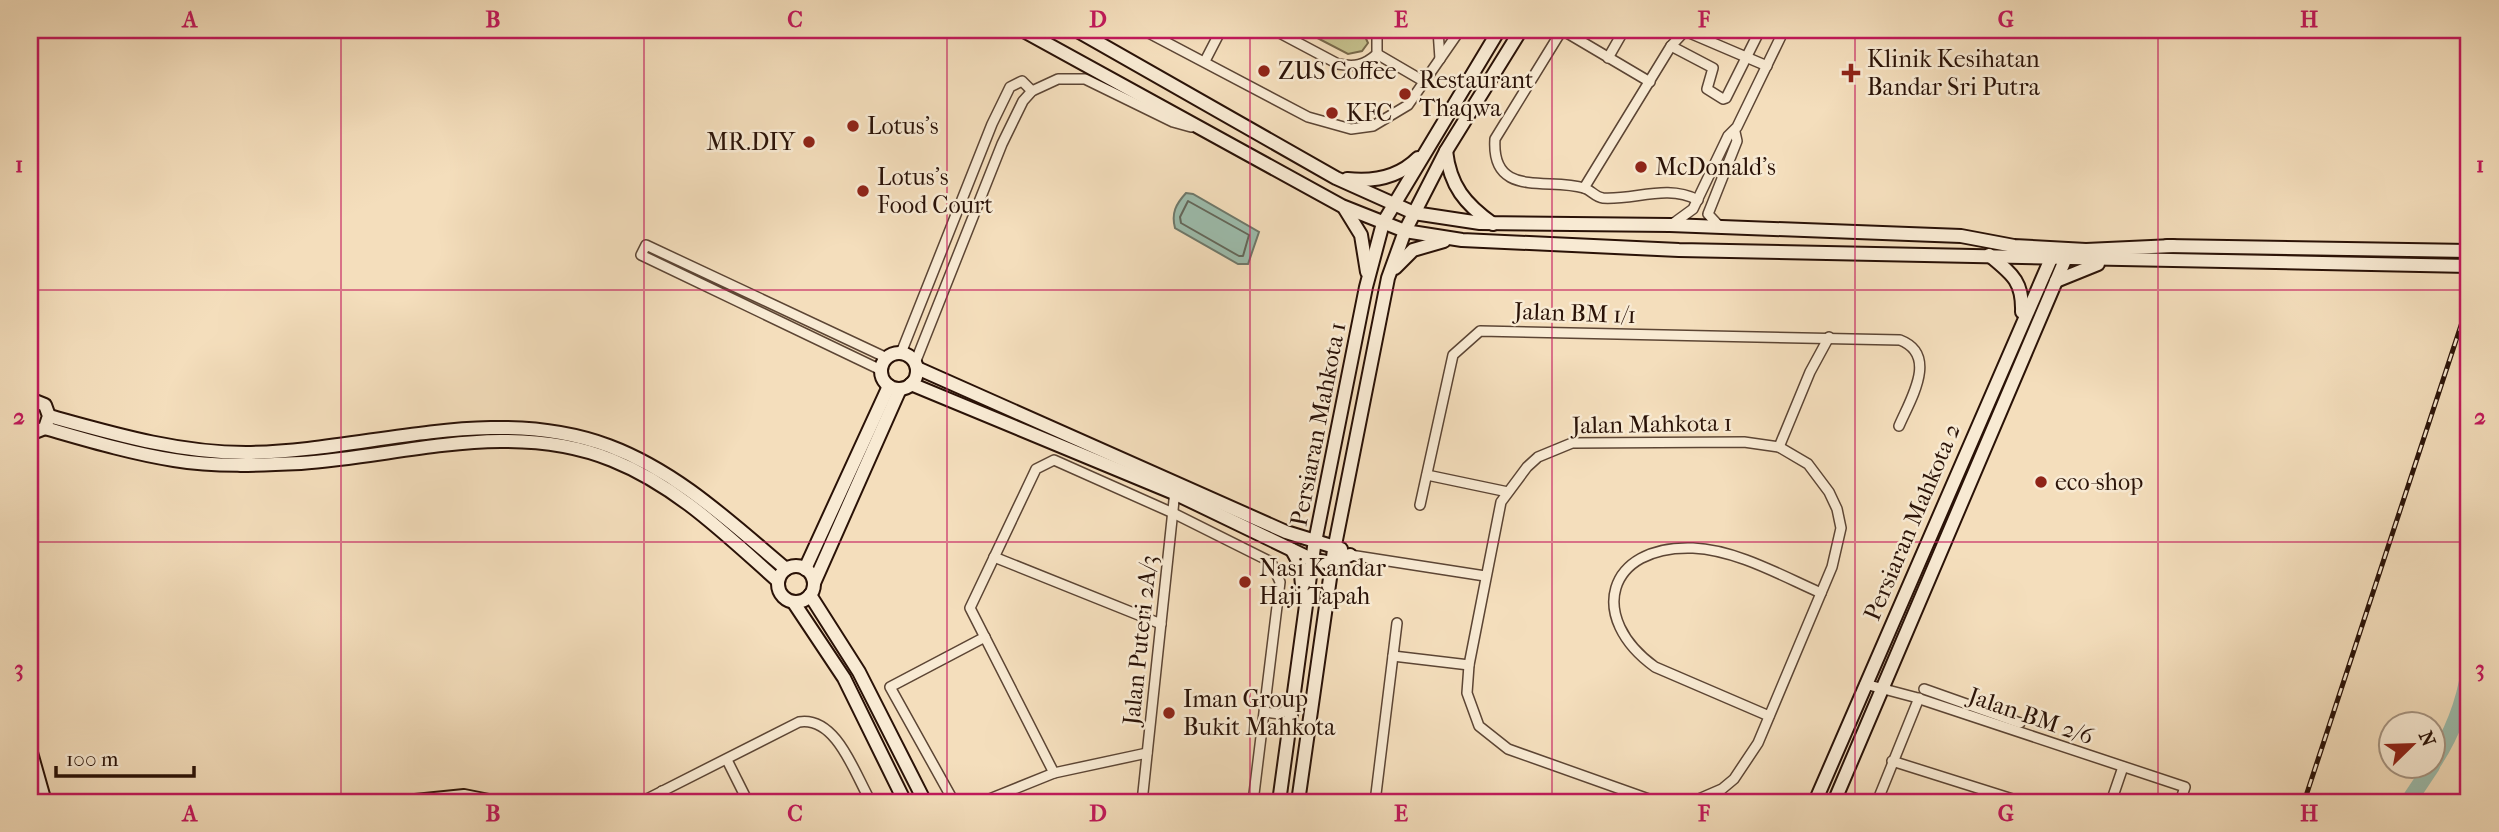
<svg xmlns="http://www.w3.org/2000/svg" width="2499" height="832" viewBox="0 0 2499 832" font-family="'IM FELL French Canon',serif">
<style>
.green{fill:#c4bf8b;stroke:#776849;stroke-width:2}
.water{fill:#9cbcac;stroke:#6e786a;stroke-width:2}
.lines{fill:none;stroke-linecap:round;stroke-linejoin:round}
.shore{stroke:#63675a;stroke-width:2}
.river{stroke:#9cbcac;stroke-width:16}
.street-casing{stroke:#5c4534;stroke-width:12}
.secondary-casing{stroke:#2a1207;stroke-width:16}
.street{stroke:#f8ead3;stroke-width:9}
.secondary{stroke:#f8ead3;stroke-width:12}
.rail-casing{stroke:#2a1207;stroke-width:5}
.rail{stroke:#f8ead3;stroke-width:2.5;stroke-dasharray:8;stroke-linecap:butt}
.grid{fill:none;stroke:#c2185b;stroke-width:2;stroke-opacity:0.55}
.poi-dot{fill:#8f2418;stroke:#f8ead3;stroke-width:2.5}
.labels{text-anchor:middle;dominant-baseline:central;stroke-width:5;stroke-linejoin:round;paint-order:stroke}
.poi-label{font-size:24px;fill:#2a1207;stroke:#f8ead3;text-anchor:start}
.street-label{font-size:24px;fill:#2a1207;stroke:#f8ead3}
.neatline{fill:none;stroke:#c2185b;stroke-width:2.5}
.grid-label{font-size:23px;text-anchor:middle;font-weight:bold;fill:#c2185b}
</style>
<rect width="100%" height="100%" fill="#f4debc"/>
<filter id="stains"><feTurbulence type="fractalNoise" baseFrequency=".00286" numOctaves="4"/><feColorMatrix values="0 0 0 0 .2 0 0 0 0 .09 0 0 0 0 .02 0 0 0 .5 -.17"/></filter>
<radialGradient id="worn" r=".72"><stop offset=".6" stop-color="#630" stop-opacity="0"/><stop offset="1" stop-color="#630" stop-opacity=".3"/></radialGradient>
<polygon class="green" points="1302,30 1362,30 1368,43 1362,51 1348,54"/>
<path class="water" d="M 1186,193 L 1193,194 L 1259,232 L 1248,264 L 1238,264 L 1175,228 C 1171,213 1176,204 1186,193 Z"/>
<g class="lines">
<polygon class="shore" points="1188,201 1249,235 1243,256 1239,256 1181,223 1180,217"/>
<g class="river">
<path d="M 2432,765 C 2451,736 2464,705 2469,670"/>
<polyline points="2408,802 2432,766"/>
</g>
<defs>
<g id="street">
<polyline points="1143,30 1308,117 1351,129 1373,126 1408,105 1460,30"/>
<path d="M 1274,30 L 1338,64 C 1354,67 1364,66 1377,54 L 1377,30"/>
<polyline points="1438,30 1440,59"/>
<polyline points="1671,46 1713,68 1707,89 1723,99 1726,98 1760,30"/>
<polyline points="1377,54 1425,82"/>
<polyline points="1608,58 1624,30"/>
<polyline points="1205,61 1221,30"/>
<path d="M 1650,82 L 1562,30 L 1495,139 C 1491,199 1548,177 1584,188 C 1591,190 1595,197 1603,198 C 1636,200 1666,184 1698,200"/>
<polyline points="1584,188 1671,46 1685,31 1767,66"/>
<polyline points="1671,225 1693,209 1728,136 1737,127 1784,30"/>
<polyline points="1721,228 1708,214 1737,141 1735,132"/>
<polyline points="901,353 992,124 1010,87 1022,81 1032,91"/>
<polyline points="915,363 1002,144 1023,101 1032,91 1058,79 1085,79 1173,122 1191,127"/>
<polyline points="881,370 641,255 646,245 887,358"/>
<polyline points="1779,447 1810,372 1829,337"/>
<polyline points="1427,475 1508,492"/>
<path d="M 1420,505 L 1453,355 L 1480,331 L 1900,340 C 1939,355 1910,400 1899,426"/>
<polyline points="1350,555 1485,576"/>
<polyline points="994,557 1161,624"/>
<polyline points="1393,656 1469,665"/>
<polyline points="1865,684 1914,697 2185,787 2180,802"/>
<polyline points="1924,689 2020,723"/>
<polyline points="1265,712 1280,714 1293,704"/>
<path d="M 1769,716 L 1655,667 C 1587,618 1606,545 1693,548 C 1737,550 1782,576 1821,593"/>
<polyline points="727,760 748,802"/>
<polyline points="1892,761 2022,802"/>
<polyline points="1054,773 970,608 1036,469 1054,460 1173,513 1271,562 1280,582 1253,802"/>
<polyline points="662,791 668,802"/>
<path d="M 641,802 L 799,722 C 837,716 855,775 871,802"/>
<polyline points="954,802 890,687 985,637"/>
<polyline points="982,802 1054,773 1147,753"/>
<polyline points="1142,802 1175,491"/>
<polyline points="1375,802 1397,623"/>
<polyline points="1657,802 1508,749 1479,726 1467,693 1469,665 1501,502 1527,467 1538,457 1572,443 1744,442 1779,447 1808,464 1829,492 1837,509 1841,528 1832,567 1758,743 1734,779 1722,789 1692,802"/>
<polyline points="1877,802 1919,698"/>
<polyline points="2111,802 2123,767"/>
</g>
<g id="secondary">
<polyline points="1022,30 1342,206 1405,231 1462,240 1679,250 2469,266"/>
<polyline points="1076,30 1336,178 1414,213 1480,223 1670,225 1961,236 2014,246 2086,250 2173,246"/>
<path d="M 1446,151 C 1450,186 1465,204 1493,224"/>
<path d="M 1347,179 C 1373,182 1399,177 1418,158"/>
<polyline points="1345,209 1361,235 1367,272"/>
<polyline points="2167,246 2469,251"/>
<path d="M 1989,255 C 2012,274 2023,281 2022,312"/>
<polyline points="1395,268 1413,250 1444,241"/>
<polyline points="2056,281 2098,264"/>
<circle cx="899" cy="371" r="18"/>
<polyline points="917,368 1286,532 1341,549"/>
<polyline points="911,384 1174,493 1313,560 1333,563 1350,555"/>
<polyline points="30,399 45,405 49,416 45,428 30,434"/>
<path d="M 49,416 C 114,434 178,453 246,453 C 366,452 491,402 609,446 C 678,472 730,522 786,569"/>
<path d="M 45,428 C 87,440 130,453 174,460 C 215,467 260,465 301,463 C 404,456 511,419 612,460 C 677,486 726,535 778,581"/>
<polyline points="1292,550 1300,565 1303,595"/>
<circle cx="796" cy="584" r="18"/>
<polyline points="805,569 889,386"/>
<polyline points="814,583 900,389"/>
<polyline points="810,595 859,672 925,802"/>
<polyline points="794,603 844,678 905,802"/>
<polyline points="30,749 45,802"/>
<polyline points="30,792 33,802"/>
<polyline points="405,802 464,796 494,802"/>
<polyline points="1279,802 1314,547 1366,287 1383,223 1499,30"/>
<polyline points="1298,802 1334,550 1388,278 1405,231 1446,151 1521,30"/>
<polyline points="1815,802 2053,254"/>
<polyline points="1834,802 2065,260"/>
</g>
</defs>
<use href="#street" class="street-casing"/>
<use href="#secondary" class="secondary-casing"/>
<use href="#street" class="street"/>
<use href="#secondary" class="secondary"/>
<defs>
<polyline id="rail" points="2304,802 2469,301"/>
</defs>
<use href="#rail" class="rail-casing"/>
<use href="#rail" class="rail"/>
</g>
<path class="grid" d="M 341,30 L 341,802M 644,30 L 644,802M 947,30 L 947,802M 1250,30 L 1250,802M 1552,30 L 1552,802M 1855,30 L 1855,802M 2158,30 L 2158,802M 30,290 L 2469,290M 30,542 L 2469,542"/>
<g class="poi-dot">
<circle cx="1264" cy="71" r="7"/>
<path d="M1847.5 62.5h7v7h7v7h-7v7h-7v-7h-7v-7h7z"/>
<circle cx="1405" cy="94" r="7"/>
<circle cx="1332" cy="113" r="7"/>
<circle cx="853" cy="126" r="7"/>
<circle cx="809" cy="142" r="7"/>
<circle cx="1641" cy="167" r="7"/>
<circle cx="863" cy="191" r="7"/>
<circle cx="2041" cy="482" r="7"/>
<circle cx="1245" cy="582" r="7"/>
<circle cx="1169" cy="713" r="7"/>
</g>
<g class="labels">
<g class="poi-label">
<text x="1867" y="59">Klinik Kesihatan<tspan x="1867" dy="28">Bandar Sri Putra</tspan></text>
<text x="1278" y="71">ZUS Coffee</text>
<text x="1419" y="80">Restaurant<tspan x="1419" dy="28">Thaqwa</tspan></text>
<text x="1346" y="113">KFC</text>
<text x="867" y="126">Lotus's</text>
<text x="795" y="142" text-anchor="end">MR.DIY</text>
<text x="1655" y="167">McDonald's</text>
<text x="877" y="177">Lotus's<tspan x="877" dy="28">Food Court</tspan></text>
<text x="2055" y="482">eco-shop</text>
<text x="1259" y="568">Nasi Kandar<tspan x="1259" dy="28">Haji Tapah</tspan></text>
<text x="1183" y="699">Iman Group<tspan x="1183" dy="28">Bukit Mahkota</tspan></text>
</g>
<g class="street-label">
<text transform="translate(1575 313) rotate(2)">Jalan BM 1/1</text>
<text transform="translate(1318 424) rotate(-79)">Persiaran Mahkota 1</text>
<text transform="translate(1652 424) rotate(-1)">Jalan Mahkota 1</text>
<text transform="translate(1912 522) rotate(-67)">Persiaran Mahkota 2</text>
<text transform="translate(1140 640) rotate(-84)">Jalan Puteri 2A/3</text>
<text transform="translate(2031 716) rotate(19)">Jalan BM 2/6</text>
</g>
</g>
<rect width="2499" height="832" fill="none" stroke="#f4debc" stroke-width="77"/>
<g transform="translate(2412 745) rotate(67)"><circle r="33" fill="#f8ead3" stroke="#a69481" stroke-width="2"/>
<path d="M0-5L12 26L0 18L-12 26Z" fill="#8f2418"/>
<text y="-10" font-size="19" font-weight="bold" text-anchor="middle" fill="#2a1207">N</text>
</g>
<path d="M56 766v10h138v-10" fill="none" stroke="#2a1207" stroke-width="3.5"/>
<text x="66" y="766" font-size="21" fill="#2a1207" stroke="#f8ead3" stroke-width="5" paint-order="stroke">100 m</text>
<rect x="38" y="38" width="2422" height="756" class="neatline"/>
<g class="grid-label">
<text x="190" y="27">A</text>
<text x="493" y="27">B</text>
<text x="795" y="27">C</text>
<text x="1098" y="27">D</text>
<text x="1401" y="27">E</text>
<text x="1704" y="27">F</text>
<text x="2006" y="27">G</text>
<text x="2309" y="27">H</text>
<text x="19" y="172">1</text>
<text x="2480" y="172">1</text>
<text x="19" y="424">2</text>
<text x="2480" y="424">2</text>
<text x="19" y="676">3</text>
<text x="2480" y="676">3</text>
<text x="190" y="821">A</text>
<text x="493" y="821">B</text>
<text x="795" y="821">C</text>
<text x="1098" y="821">D</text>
<text x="1401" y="821">E</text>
<text x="1704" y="821">F</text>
<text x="2006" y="821">G</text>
<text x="2309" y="821">H</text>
</g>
<rect width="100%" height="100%" filter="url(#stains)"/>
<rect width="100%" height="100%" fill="url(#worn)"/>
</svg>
